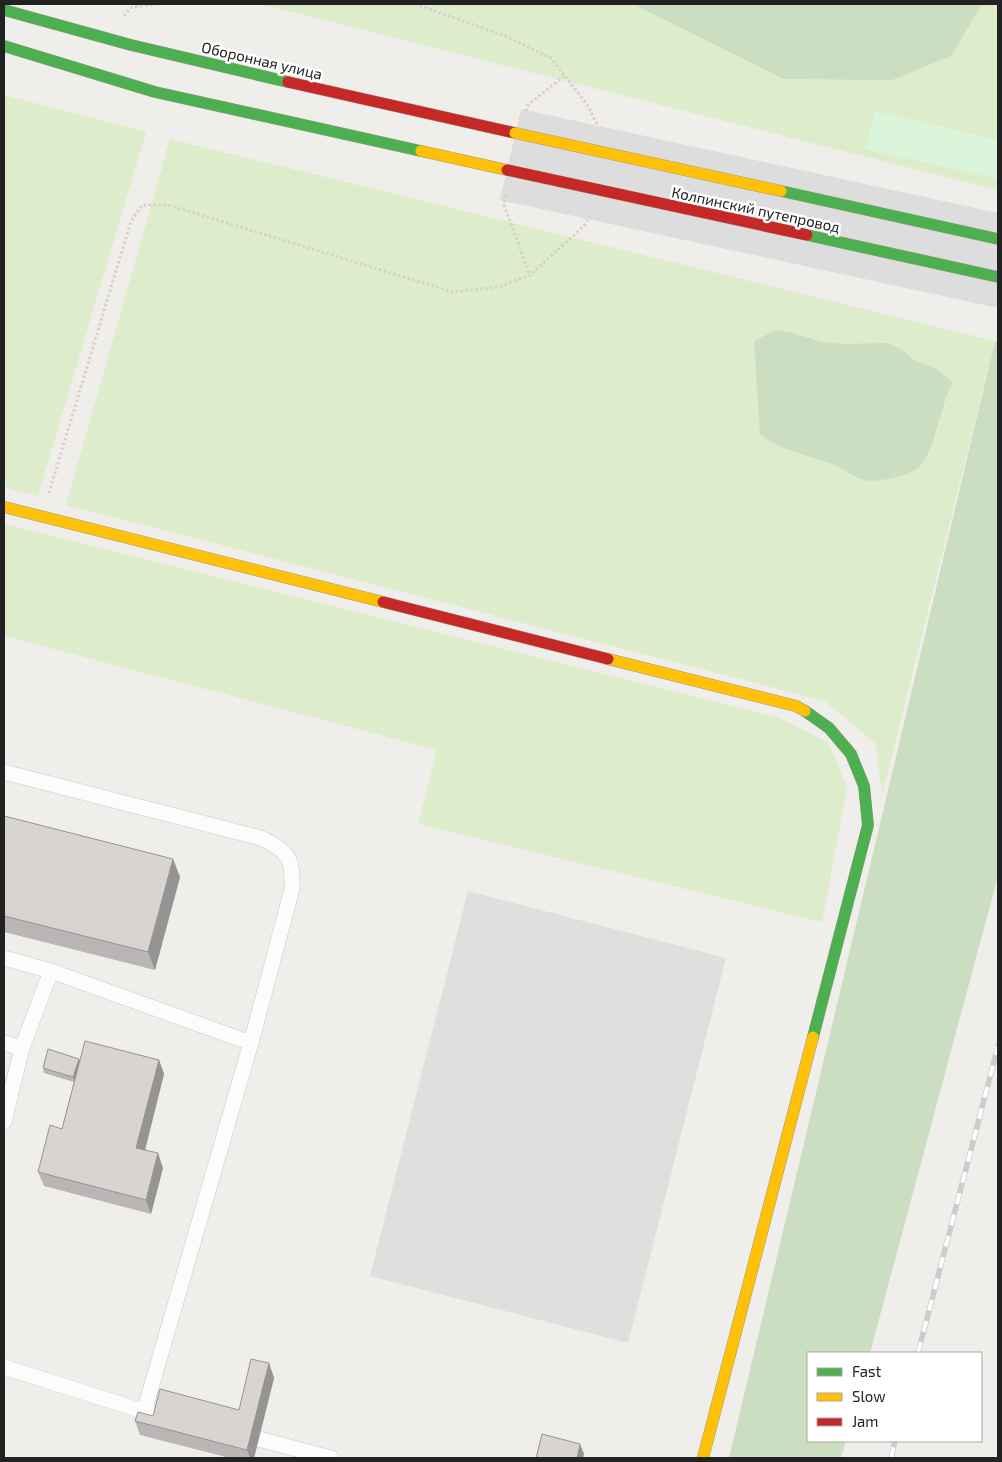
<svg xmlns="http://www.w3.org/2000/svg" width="1002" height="1462" viewBox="0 0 1002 1462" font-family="'Exo 2',sans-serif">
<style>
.grass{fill:#ddeccb}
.forest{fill:#cbdec1}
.park{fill:#daf5da}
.parking{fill:#e0dfde}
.pier{fill:#dedddd}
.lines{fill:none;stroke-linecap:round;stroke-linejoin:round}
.lane-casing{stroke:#c9c8c7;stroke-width:16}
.fast-casing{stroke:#999a82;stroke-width:12}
.slow-casing{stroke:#999a82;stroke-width:12}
.jam-casing{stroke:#999a82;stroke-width:12}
.path{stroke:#dccecd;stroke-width:3;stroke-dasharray:2.5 2.5;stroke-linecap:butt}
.lane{stroke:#fdfcfc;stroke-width:15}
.fast{stroke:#4caf50;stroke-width:11}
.slow{stroke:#ffc107;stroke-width:11}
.jam{stroke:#c62828;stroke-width:11}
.rail-casing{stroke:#ccc;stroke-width:5.5}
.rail{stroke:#fff;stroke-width:4;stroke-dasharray:11;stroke-linecap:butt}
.fast-bridge-casing{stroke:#a79c86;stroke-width:12;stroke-linecap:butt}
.slow-bridge-casing{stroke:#a79c86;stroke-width:12;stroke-linecap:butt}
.jam-bridge-casing{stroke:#a79c86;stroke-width:12;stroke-linecap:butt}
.fast-bridge{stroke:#4caf50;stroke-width:11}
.slow-bridge{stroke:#ffc107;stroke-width:11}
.jam-bridge{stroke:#c62828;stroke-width:11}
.wall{fill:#b9b6b5}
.shaded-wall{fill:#969493}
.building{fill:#d7d4d2;stroke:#969493}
.labels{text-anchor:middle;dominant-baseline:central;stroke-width:5;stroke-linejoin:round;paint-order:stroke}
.street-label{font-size:15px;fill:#222;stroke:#fff}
</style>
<rect width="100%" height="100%" fill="#f0eeeb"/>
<g class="grass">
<polygon points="260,4 998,4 998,190"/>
<polygon points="4,95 146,132 38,496 4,487"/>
<polygon points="170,139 995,341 882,796 876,744 825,701 66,505"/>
<polygon points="4,524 780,718 829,743 847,788 822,922 418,824 437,750 4,636"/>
</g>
<g class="forest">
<polygon points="633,4 982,4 951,56 892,80 784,79"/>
<path d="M 776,330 L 793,333 L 821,342 L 844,344 L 887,343 L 901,349 L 914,360 L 936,369 L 953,382 C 940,404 935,452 919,467 C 909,476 877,483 864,480 C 855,478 845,470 837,466 C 810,455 782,452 760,434 L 754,341 Z"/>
<polygon points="995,341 998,342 998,876 870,1353 808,1353 808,1441 846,1441 841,1458 729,1458"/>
</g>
<polygon class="park" points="875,111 998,140 998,179 865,149"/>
<polygon class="parking" points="468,891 726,958 628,1343 370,1276"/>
<polygon class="pier" points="521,109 998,213 998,308 500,200"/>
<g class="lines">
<defs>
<g id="lane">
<path d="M 4,772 L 261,838 C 289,851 293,859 292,889 L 251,1043 L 144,1412"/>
<polyline points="4,958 51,971 251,1043"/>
<polyline points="4,1043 22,1048"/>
<polyline points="4,1122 22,1048 51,971"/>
<polyline points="4,1367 152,1414"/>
<polyline points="259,1439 331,1458"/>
</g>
<g id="fast">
<polyline points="4,10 131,45 288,82"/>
<polyline points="4,46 155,92 421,151"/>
<polyline points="805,711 829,728 851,754 864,786 868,825 813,1037"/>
</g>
<g id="slow">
<polyline points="421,151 507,170"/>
<polyline points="4,507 383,602"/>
<polyline points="608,659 796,706 805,711"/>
<polyline points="703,1458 813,1037"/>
</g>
<g id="jam">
<polyline points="288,82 515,133"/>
<polyline points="383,602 608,659"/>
</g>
</defs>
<use href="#lane" class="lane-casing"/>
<use href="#fast" class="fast-casing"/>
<use href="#slow" class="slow-casing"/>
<use href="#jam" class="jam-casing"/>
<g class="path">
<polyline points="415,4 505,36 551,58 588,106 597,124"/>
<polyline points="124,16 132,7 157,4"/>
<polyline points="526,111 528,105 565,75"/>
<polyline points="506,195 504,205 530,275"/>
<polyline points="49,493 131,221 142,205 168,205 453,292 499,287 530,275 584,226 591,214"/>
</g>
<use href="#lane" class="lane"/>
<use href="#fast" class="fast"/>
<use href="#slow" class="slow"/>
<use href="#jam" class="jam"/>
<defs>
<g id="rail">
<polyline points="918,1353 998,1046"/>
<polyline points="891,1458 895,1441"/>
</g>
</defs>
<use href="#rail" class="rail-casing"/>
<use href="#rail" class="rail"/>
<defs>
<g id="fast-bridge">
<polyline points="781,191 998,239"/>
<polyline points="807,235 998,277"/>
</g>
<polyline id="slow-bridge" points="515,133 781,191"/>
<polyline id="jam-bridge" points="507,170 807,235"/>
</defs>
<use href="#fast-bridge" class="fast-bridge-casing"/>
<use href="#slow-bridge" class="slow-bridge-casing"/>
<use href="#jam-bridge" class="jam-bridge-casing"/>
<use href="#fast-bridge" class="fast-bridge"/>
<use href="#slow-bridge" class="slow-bridge"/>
<use href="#jam-bridge" class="jam-bridge"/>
</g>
<g class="wall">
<polygon points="4,816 173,859 180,877 155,970 4,932"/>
<polygon points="79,1059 80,1061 159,1060 164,1074 145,1150 163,1168 151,1214 44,1186 38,1172 62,1129 74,1082 44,1073 43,1068"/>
<polygon points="269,1363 274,1378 254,1458 230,1458 140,1435 135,1421 153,1416 239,1410"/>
</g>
<g class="shaded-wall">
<polygon points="173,859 180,877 155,970 148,952"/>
<polygon points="79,1059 81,1064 75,1082 73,1077"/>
<polygon points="159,1060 164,1074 142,1162 136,1148"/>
<polygon points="158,1153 163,1168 151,1214 146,1200"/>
<polygon points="269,1363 274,1378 254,1458 250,1458 247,1450"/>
<polygon points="580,1444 584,1454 583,1458 577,1458"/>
</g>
<g class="building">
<polygon points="4,816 173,859 148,952 4,916"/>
<polygon points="85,1041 159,1060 136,1148 158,1153 146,1200 38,1172 50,1125 62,1129"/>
<polygon points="48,1049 79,1059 73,1077 43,1068"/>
<polygon points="251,1359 269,1363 247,1450 135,1421 138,1412 153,1416 160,1389 239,1410"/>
<polygon points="542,1434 580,1444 577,1458 536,1458"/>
</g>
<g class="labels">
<g class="street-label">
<text transform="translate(262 60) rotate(13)">Оборонная улица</text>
<text transform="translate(756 209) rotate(12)">Колпинский путепровод</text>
</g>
</g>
<rect width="1002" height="1462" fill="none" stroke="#222222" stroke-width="10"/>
<rect x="807" y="1352" width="175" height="90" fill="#ffffff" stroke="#a7a7a7"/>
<rect x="817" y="1368" width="25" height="8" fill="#4caf50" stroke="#a7a7a7"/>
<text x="852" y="1377" font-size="15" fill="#222222">Fast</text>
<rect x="817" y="1393" width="25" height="8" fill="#ffc107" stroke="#a7a7a7"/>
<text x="852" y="1402" font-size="15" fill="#222222">Slow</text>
<rect x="817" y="1418" width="25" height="8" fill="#c62828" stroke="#a7a7a7"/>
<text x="852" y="1427" font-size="15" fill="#222222">Jam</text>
</svg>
